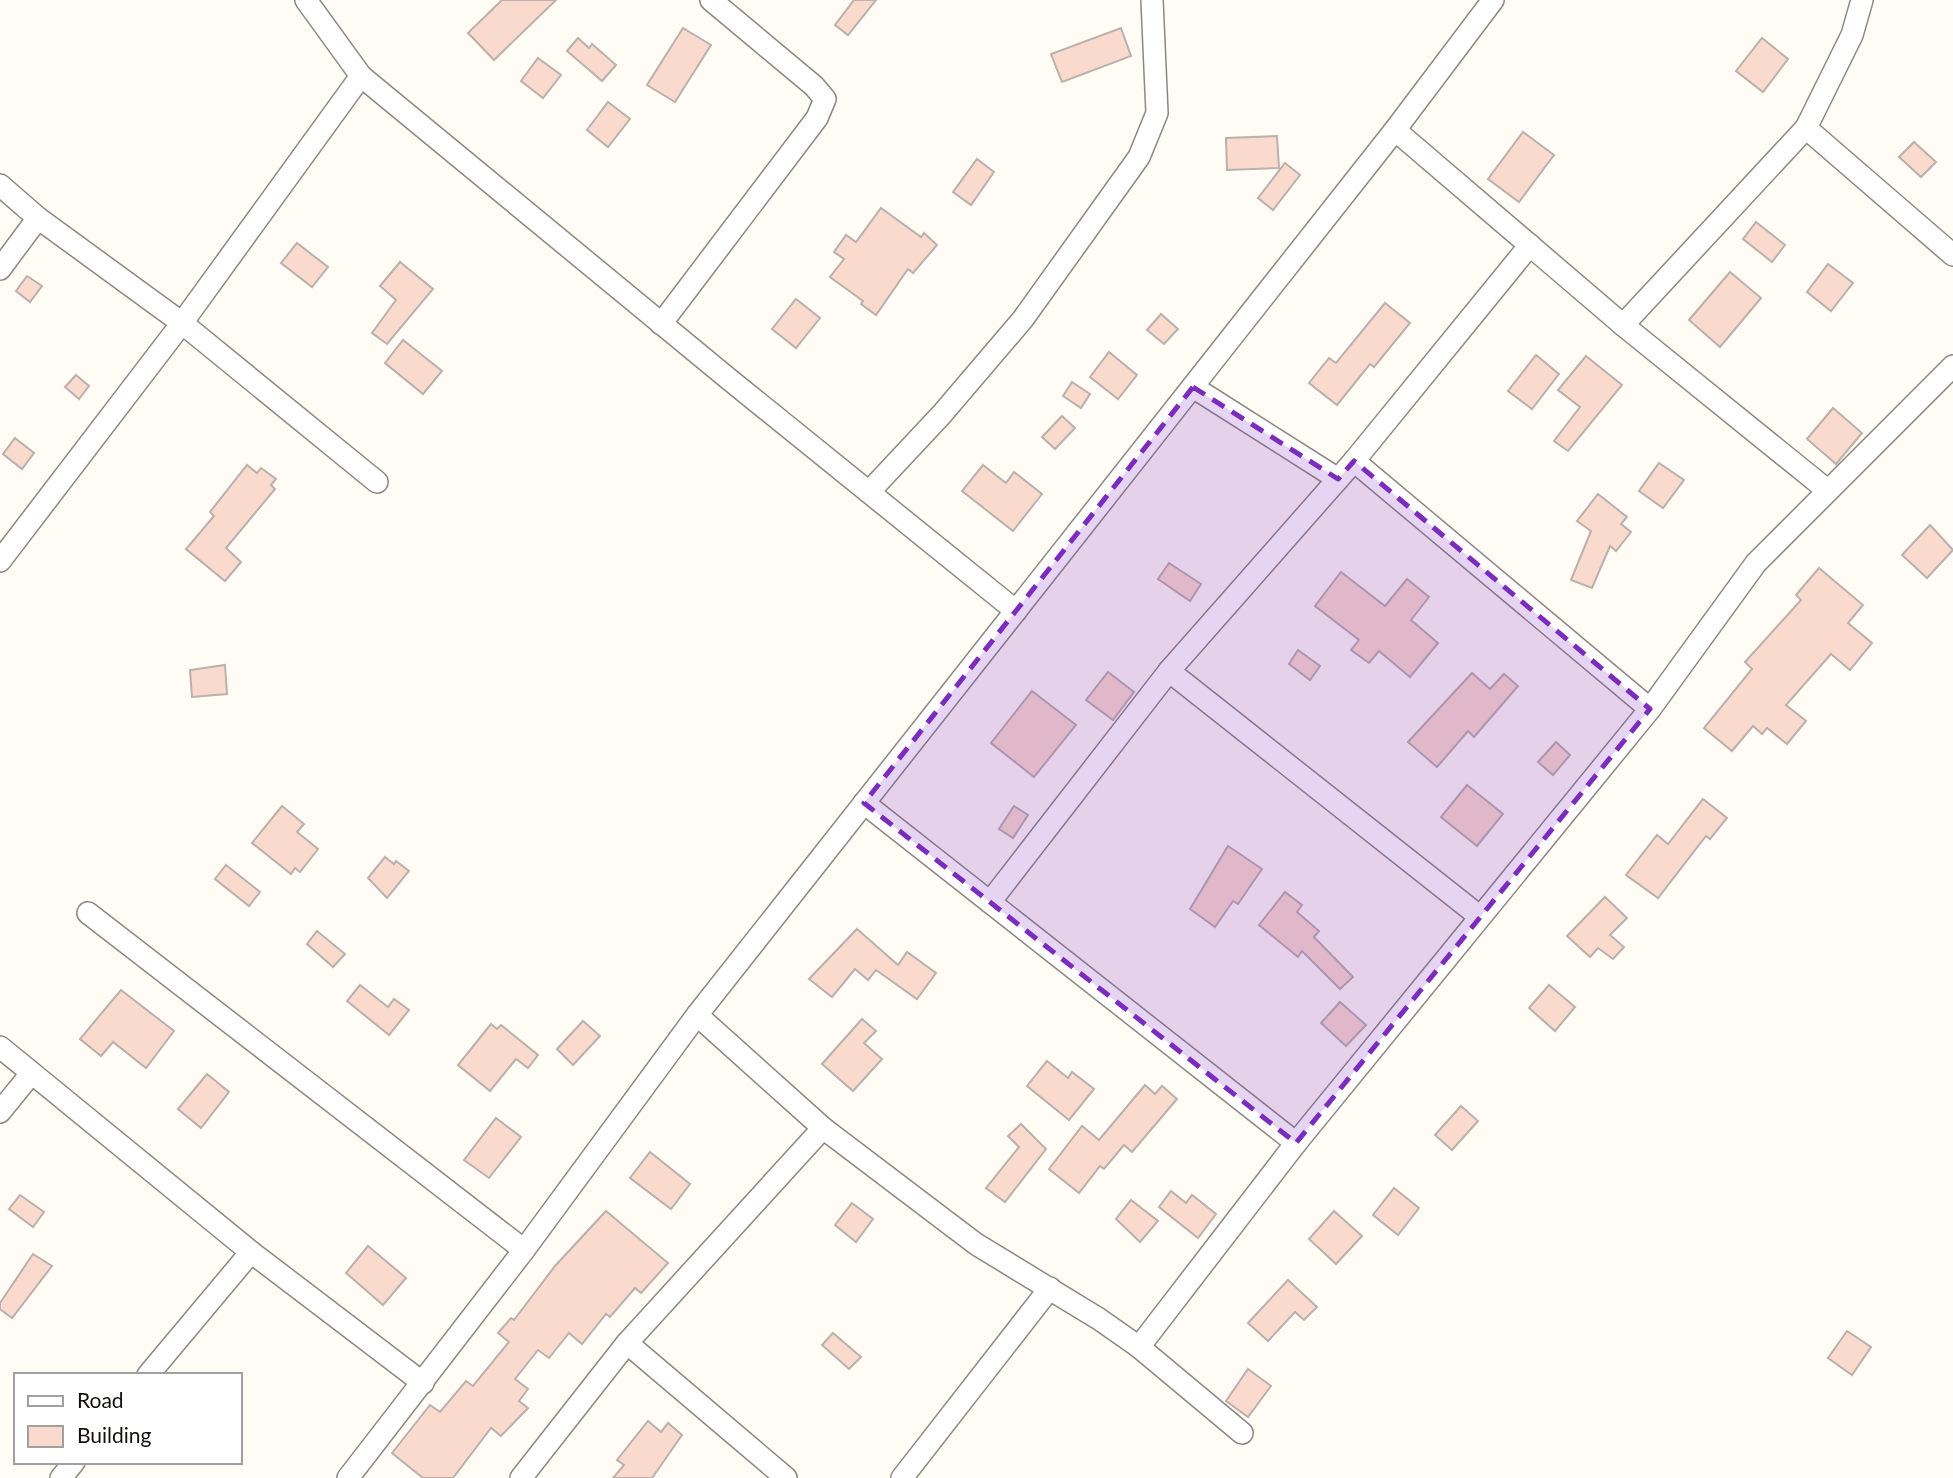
<svg xmlns="http://www.w3.org/2000/svg" width="1953" height="1478" viewBox="0 0 1953 1478" font-family="Lato,sans-serif">
<style>
.building{fill:#fbdace;stroke:#bab0ad;stroke-width:2}
.lines{fill:none;stroke-linecap:round;stroke-linejoin:round}
.street-casing{stroke:#8c8881;stroke-width:24}
.street{stroke:#fff;stroke-width:21}
.marked{fill:#7b2cbf;fill-opacity:0.2;stroke:#7b2cbf;stroke-width:5;stroke-dasharray:14 9;stroke-linejoin:round}
</style>
<rect width="100%" height="100%" fill="#fffbf5"/>
<g class="building">
<polygon points="502,0 556,0 494,60 468,33"/>
<polygon points="854,0 876,0 848,35 835,25"/>
<polygon points="683,28 711,45 675,102 647,85"/>
<polygon points="1121,28 1131,56 1062,82 1051,54"/>
<polygon points="578,38 589,48 592,44 616,65 602,81 567,51"/>
<polygon points="1762,38 1788,59 1763,92 1736,71"/>
<polygon points="538,58 561,75 543,98 521,81"/>
<polygon points="608,102 630,119 608,147 587,130"/>
<polygon points="1523,132 1554,155 1519,202 1488,179"/>
<polygon points="1277,136 1279,168 1227,170 1226,138"/>
<polygon points="1914,142 1936,162 1921,177 1899,157"/>
<polygon points="977,159 994,172 971,205 953,192"/>
<polygon points="1285,163 1300,175 1273,210 1258,198"/>
<polygon points="881,208 921,237 924,233 937,245 913,273 908,269 876,315 861,304 863,301 830,277 844,259 834,252 846,235 856,242"/>
<polygon points="1756,222 1785,245 1772,262 1743,239"/>
<polygon points="297,243 328,267 312,287 281,263"/>
<polygon points="400,262 433,289 387,344 372,333 396,300 380,286"/>
<polygon points="1828,264 1853,283 1831,311 1807,292"/>
<polygon points="1730,272 1761,298 1720,347 1689,320"/>
<polygon points="27,276 42,286 30,302 16,291"/>
<polygon points="796,299 820,318 796,348 772,329"/>
<polygon points="1385,303 1410,323 1374,367 1370,364 1337,405 1309,383 1329,358 1336,363"/>
<polygon points="1161,314 1178,329 1164,344 1147,330"/>
<polygon points="403,340 442,371 423,394 385,363"/>
<polygon points="1109,352 1137,375 1118,399 1090,377"/>
<polygon points="1536,355 1559,374 1532,409 1508,391"/>
<polygon points="1586,356 1622,385 1568,451 1554,441 1580,407 1558,390"/>
<polygon points="76,375 89,386 79,399 65,387"/>
<polygon points="1072,382 1090,394 1081,408 1063,396"/>
<polygon points="1833,408 1862,433 1836,464 1807,439"/>
<polygon points="1062,416 1075,428 1055,449 1042,437"/>
<polygon points="15,438 34,453 22,469 3,454"/>
<polygon points="1659,463 1684,480 1663,508 1639,491"/>
<polygon points="247,465 257,473 261,468 276,479 271,485 275,489 226,548 241,562 225,581 186,549 214,516 210,512"/>
<polygon points="983,465 1006,483 1014,472 1042,494 1013,531 962,491"/>
<polygon points="1598,494 1627,517 1621,524 1631,532 1616,551 1610,546 1592,588 1571,580 1591,531 1577,521"/>
<polygon points="1930,525 1953,550 1927,578 1902,555"/>
<polygon points="1169,563 1201,584 1190,601 1158,579"/>
<polygon points="1819,568 1863,605 1848,623 1872,643 1850,670 1831,654 1786,705 1806,721 1787,744 1767,728 1762,734 1753,726 1732,751 1704,728 1752,669 1745,662 1801,600 1796,595"/>
<polygon points="1341,572 1385,606 1407,579 1429,597 1411,620 1438,643 1410,677 1379,651 1369,663 1351,650 1359,640 1315,606"/>
<polygon points="1298,650 1320,666 1310,680 1289,664"/>
<polygon points="225,665 227,694 192,697 190,670"/>
<polygon points="1108,672 1134,692 1113,720 1086,700"/>
<polygon points="1472,673 1490,689 1504,674 1518,686 1474,737 1468,731 1437,767 1408,742"/>
<polygon points="1032,691 1076,725 1034,777 991,743"/>
<polygon points="1556,742 1570,755 1553,775 1538,762"/>
<polygon points="1467,785 1503,814 1477,846 1441,817"/>
<polygon points="1703,799 1727,818 1710,839 1706,836 1658,898 1626,875 1657,835 1668,844"/>
<polygon points="282,806 304,824 297,832 318,849 300,872 295,868 291,874 252,843"/>
<polygon points="1014,806 1028,815 1013,838 999,829"/>
<polygon points="1228,846 1262,869 1238,904 1233,901 1215,927 1190,909"/>
<polygon points="385,857 394,864 396,861 409,871 387,898 368,878"/>
<polygon points="226,865 260,892 249,906 215,879"/>
<polygon points="1285,892 1302,905 1297,912 1319,931 1314,937 1353,977 1340,989 1302,951 1298,957 1259,925"/>
<polygon points="1605,897 1627,918 1610,935 1624,947 1613,959 1598,948 1590,957 1567,936"/>
<polygon points="857,929 898,965 907,952 936,973 917,999 876,970 868,980 855,969 832,997 809,979"/>
<polygon points="317,931 345,954 333,967 307,944"/>
<polygon points="360,985 388,1007 394,999 409,1010 389,1035 347,1001"/>
<polygon points="1549,985 1575,1007 1555,1031 1529,1008"/>
<polygon points="121,990 174,1031 146,1068 113,1042 101,1056 80,1039"/>
<polygon points="1340,1002 1366,1025 1346,1046 1321,1023"/>
<polygon points="862,1019 876,1031 864,1043 882,1059 853,1091 822,1064"/>
<polygon points="583,1021 600,1036 573,1065 557,1049"/>
<polygon points="491,1024 497,1029 501,1025 538,1055 528,1068 516,1059 490,1091 458,1065"/>
<polygon points="1047,1061 1068,1078 1072,1072 1094,1089 1069,1120 1027,1086"/>
<polygon points="207,1074 229,1092 201,1128 178,1109"/>
<polygon points="1145,1085 1155,1094 1162,1086 1177,1099 1132,1152 1124,1145 1104,1169 1100,1166 1079,1193 1049,1169 1082,1126 1099,1140"/>
<polygon points="1461,1106 1478,1121 1452,1150 1435,1135"/>
<polygon points="496,1118 521,1137 489,1178 464,1160"/>
<polygon points="1021,1124 1046,1149 1005,1202 986,1188 1019,1147 1008,1136"/>
<polygon points="650,1152 690,1184 671,1209 630,1178"/>
<polygon points="1394,1188 1419,1208 1398,1235 1373,1215"/>
<polygon points="1171,1191 1186,1203 1192,1195 1216,1214 1198,1238 1159,1207"/>
<polygon points="20,1195 44,1212 33,1227 9,1209"/>
<polygon points="1131,1200 1158,1221 1140,1242 1116,1219"/>
<polygon points="852,1203 873,1219 856,1242 835,1225"/>
<polygon points="606,1211 668,1263 641,1293 635,1288 610,1317 606,1314 582,1344 569,1333 549,1358 538,1350 515,1379 528,1389 519,1401 528,1408 501,1436 491,1428 453,1478 423,1478 392,1453 430,1405 440,1412 466,1381 473,1386 509,1342 498,1333 511,1318 514,1320 555,1266"/>
<polygon points="1334,1211 1362,1236 1336,1264 1309,1239"/>
<polygon points="368,1246 406,1278 383,1305 346,1273"/>
<polygon points="33,1254 52,1266 12,1318 0,1309 0,1303"/>
<polygon points="1288,1280 1317,1307 1304,1320 1295,1312 1268,1341 1248,1323"/>
<polygon points="1847,1331 1871,1347 1852,1375 1828,1358"/>
<polygon points="833,1333 861,1357 849,1369 822,1345"/>
<polygon points="1248,1369 1271,1386 1248,1417 1226,1401"/>
<polygon points="648,1421 661,1432 668,1423 682,1435 652,1478 613,1478 624,1465 617,1460"/>
</g>
<g class="lines">
<defs>
<g id="street">
<polyline points="306,0 361,76 730,380 1016,611"/>
<polyline points="1806,128 1953,255"/>
<polyline points="1395,130 1623,325 1827,490"/>
<polyline points="0,185 38,218 182,323 361,76"/>
<polyline points="0,269 38,218"/>
<polyline points="661,324 817,118 825,99 814,86 711,0"/>
<polyline points="1623,325 1806,128 1852,35 1862,0"/>
<polyline points="1193,387 1338,479"/>
<polyline points="1354,461 1650,709"/>
<polyline points="869,492 942,414 1023,319 1139,157 1157,113 1152,0"/>
<polyline points="0,561 182,323 377,482"/>
<polyline points="1169,671 1479,916"/>
<polyline points="864,803 1296,1143"/>
<polyline points="990,902 1169,671 1354,461 1530,245"/>
<polyline points="88,913 524,1250"/>
<polyline points="697,1015 823,1128 976,1244 1099,1319 1139,1347 1242,1433"/>
<polyline points="0,1047 251,1252 423,1383"/>
<polyline points="0,1112 30,1075"/>
<polyline points="627,1343 786,1478"/>
<polyline points="1139,1347 1296,1143 1650,709 1756,563 1953,366"/>
<polyline points="148,1375 251,1252"/>
<polyline points="61,1478 74,1462"/>
<polyline points="348,1478 524,1250 697,1015 1395,130 1493,0"/>
<polyline points="521,1478 627,1343 823,1128"/>
<polyline points="902,1478 1050,1288"/>
</g>
</defs>
<use href="#street" class="street-casing"/>
<use href="#street" class="street"/>
</g>
<path class="marked" d="M 1193,387 L 1338,479 L 1354,461 L 1650,709 L 1296,1143 L 864,803 Z"/>
<rect x="14" y="1373" width="228" height="91" fill="#ffffff" stroke="#a1a09f" stroke-width="2"/>
<rect x="28" y="1396" width="35" height="10" fill="#ffffff" stroke="#a1a09f" stroke-width="2"/>
<text x="77" y="1408" font-size="21" fill="#13110f">Road</text>
<rect x="28" y="1426" width="35" height="21" fill="#fbdace" stroke="#a1a09f" stroke-width="2"/>
<text x="77" y="1443" font-size="21" fill="#13110f">Building</text>
</svg>
